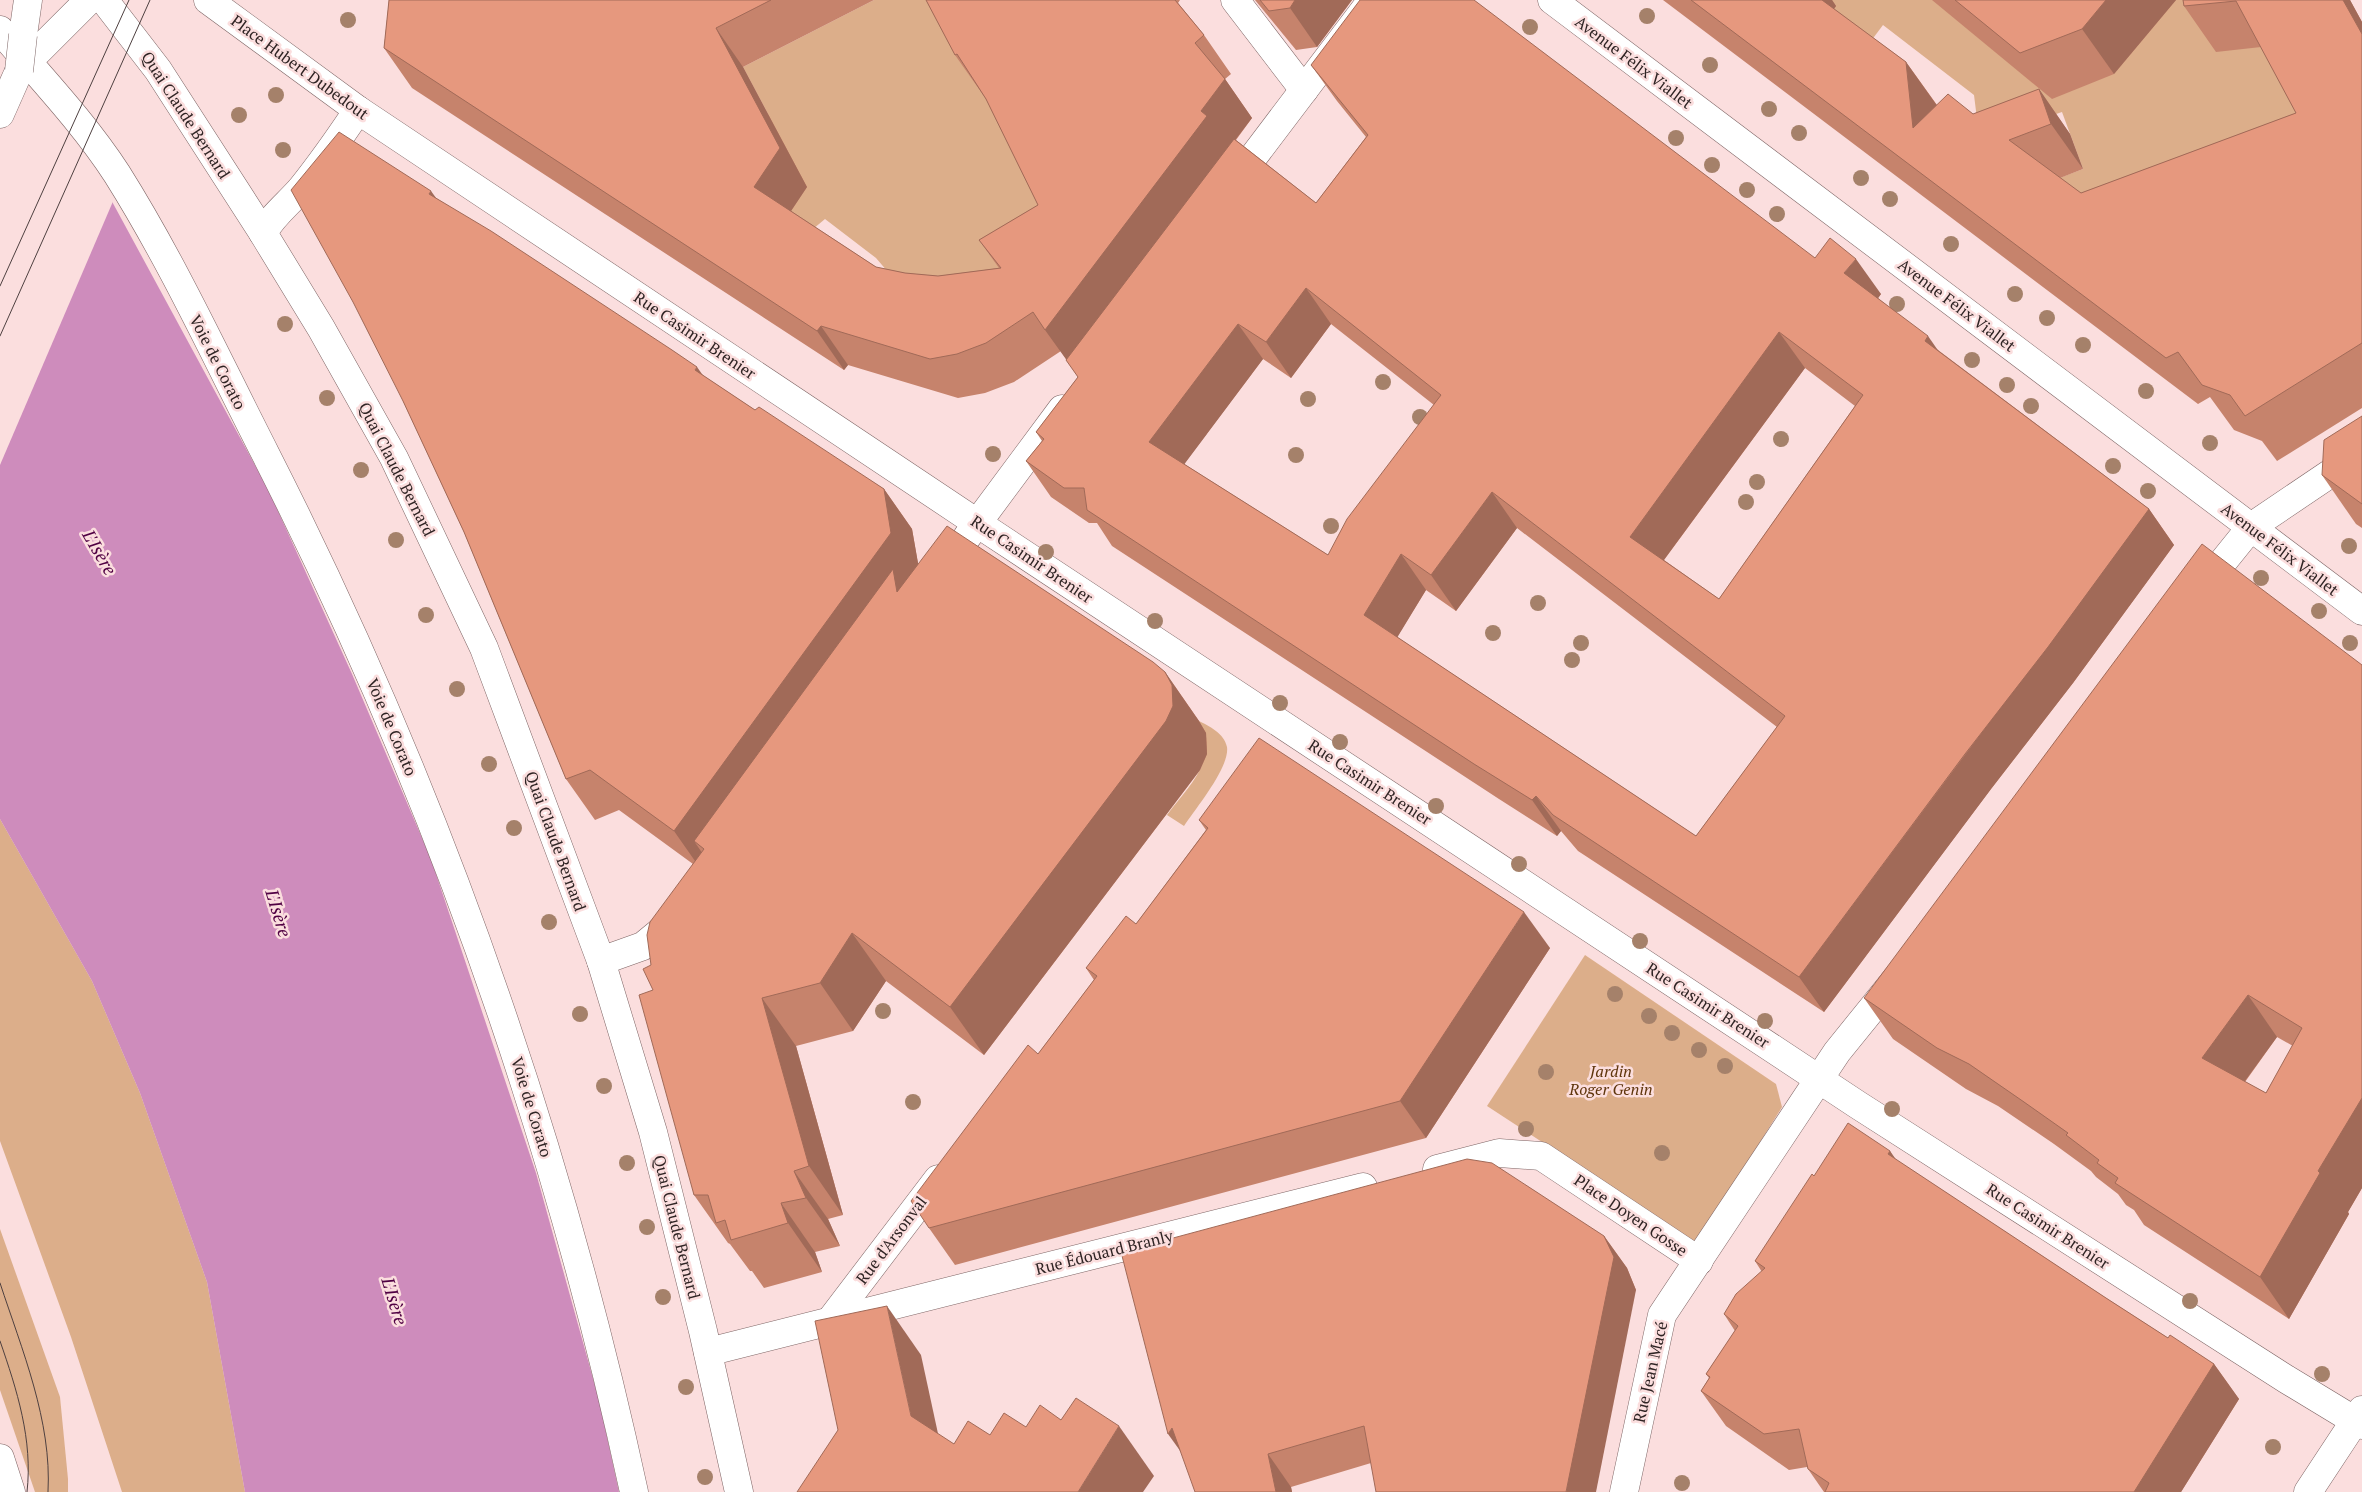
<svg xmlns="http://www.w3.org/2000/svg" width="2362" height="1492" viewBox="0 0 2362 1492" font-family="'PT Serif',serif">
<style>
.green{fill:#dcae8a}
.water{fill:#ce8cbc}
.pier{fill:#fbdede}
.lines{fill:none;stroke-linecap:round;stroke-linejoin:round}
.minor-casing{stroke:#7e6565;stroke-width:29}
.major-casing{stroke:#7e6565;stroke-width:29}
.highway-casing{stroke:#7e6565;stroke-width:29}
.minor{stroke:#fff;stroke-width:28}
.major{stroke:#fff;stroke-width:28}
.highway{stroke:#fff;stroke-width:28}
.tram{stroke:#4e4040;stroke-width:1}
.major-bridge-casing{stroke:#7e6565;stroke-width:29;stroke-linecap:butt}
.major-bridge{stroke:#fff;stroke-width:28}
.tree{fill:#a5816a}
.wall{fill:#c6836c;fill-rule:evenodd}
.shaded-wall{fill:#a16a58}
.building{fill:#e6987e;stroke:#a16a58;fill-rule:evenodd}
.labels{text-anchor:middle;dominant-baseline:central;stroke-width:5;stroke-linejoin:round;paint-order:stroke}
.street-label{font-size:16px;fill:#2f2424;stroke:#fbdede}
.park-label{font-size:16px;font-style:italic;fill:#5f350c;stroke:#fbdede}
.water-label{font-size:18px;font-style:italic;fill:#500043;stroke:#fbdede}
</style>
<rect width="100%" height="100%" fill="#fbdede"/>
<g class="green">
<polygon points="874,0 933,0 1057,227 1006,279 900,286 876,258 825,219 813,229 787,217 768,114 743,67"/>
<polygon points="1792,0 2209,0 2268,46 2328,158 2112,239 2041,185 2083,169 2062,112 2007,131 1977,119 1974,95 1883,25 1871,41"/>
<path d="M 1199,721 C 1209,726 1224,733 1227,747 C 1230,767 1196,808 1184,826 L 1167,815 C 1189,785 1220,760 1199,721 Z"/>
<polygon points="0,819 92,981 140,1093 207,1282 245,1492 122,1492 71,1337 0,1141"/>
<polygon points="1585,955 1776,1084 1782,1107 1697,1243 1487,1106"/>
<polygon points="0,1229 60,1397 68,1479 68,1492 35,1492 0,1390"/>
</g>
<polygon class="water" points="0,54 96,172 268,489 352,674 431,859 536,1173 599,1400 619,1492 245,1492 207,1282 140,1093 92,981 0,819"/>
<polygon class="pier" points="0,51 98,170 114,199 0,465"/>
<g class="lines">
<defs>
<g id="minor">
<polyline points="1235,0 1304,90"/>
<polyline points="1552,0 2362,611"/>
<path d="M 0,30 C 40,77 84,123 117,174 C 173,263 217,359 265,453 C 432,781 556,1131 634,1492"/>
<polyline points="358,110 977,523 1858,1105 2286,1379 2362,1425"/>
<polyline points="1232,185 1372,0"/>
<polyline points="967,537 1062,409"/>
<polyline points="2201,589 2251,527 2362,452"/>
<polyline points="601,961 643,946 677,918"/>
<polyline points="1437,1169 1499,1153 1541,1156 1699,1261"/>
<polyline points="830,1321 938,1179"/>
<polyline points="708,1352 1363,1187"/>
<polyline points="1624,1492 1662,1315 1837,1052 1896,979"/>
<polyline points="2308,1492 2362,1410"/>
</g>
<g id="major">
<polyline points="104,0 158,70 263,233 321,328 394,458 484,648 601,961 653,1132 703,1331 739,1492"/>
<path d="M 208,0 L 358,110 C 340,137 321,164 301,189 C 288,204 272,216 263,233"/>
<polyline points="23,35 28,0"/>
<polyline points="38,51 89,0"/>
<polyline points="0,114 19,71"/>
</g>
<polyline id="highway" points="0,1458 11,1492"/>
</defs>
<use href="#minor" class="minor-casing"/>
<use href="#major" class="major-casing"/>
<use href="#highway" class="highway-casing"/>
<use href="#minor" class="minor"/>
<use href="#major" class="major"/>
<use href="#highway" class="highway"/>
<g class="tram">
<polyline points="0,286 129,0"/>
<polyline points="0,336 150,0"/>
<path d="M 0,1283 C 22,1350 52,1421 48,1492"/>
<path d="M 0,1341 C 17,1390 33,1440 27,1492"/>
</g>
<defs>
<polyline id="major-bridge" points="19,71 23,35"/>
</defs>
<use href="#major-bridge" class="major-bridge-casing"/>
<use href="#major-bridge" class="major-bridge"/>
</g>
<g class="tree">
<circle cx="1647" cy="16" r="8"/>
<circle cx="348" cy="20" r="8"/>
<circle cx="1530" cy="27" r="8"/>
<circle cx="1710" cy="65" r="8"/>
<circle cx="276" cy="95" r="8"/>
<circle cx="1769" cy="109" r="8"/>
<circle cx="239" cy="115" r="8"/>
<circle cx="1799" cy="133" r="8"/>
<circle cx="1676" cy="138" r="8"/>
<circle cx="283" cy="150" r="8"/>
<circle cx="1712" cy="165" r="8"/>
<circle cx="1861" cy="178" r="8"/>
<circle cx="1747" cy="190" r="8"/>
<circle cx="1890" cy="199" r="8"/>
<circle cx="1777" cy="214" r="8"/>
<circle cx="1951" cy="244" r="8"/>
<circle cx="2015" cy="294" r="8"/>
<circle cx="1897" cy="304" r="8"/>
<circle cx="2047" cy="318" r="8"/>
<circle cx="285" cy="324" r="8"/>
<circle cx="2083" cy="345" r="8"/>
<circle cx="1972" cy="360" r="8"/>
<circle cx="1383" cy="382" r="8"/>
<circle cx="2007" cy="385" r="8"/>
<circle cx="2146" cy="391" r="8"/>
<circle cx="327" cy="398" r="8"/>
<circle cx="1308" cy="399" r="8"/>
<circle cx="2031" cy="406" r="8"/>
<circle cx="1420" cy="417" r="8"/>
<circle cx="1781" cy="439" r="8"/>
<circle cx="2210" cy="443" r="8"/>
<circle cx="993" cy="454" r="8"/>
<circle cx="1296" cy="455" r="8"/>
<circle cx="2113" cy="466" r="8"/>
<circle cx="361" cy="470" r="8"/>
<circle cx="1757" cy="482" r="8"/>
<circle cx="2148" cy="491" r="8"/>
<circle cx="1746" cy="502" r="8"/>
<circle cx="1331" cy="526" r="8"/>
<circle cx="396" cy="540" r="8"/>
<circle cx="2349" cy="546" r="8"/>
<circle cx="1046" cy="552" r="8"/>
<circle cx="2261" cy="578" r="8"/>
<circle cx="1538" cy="603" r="8"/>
<circle cx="2319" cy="611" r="8"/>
<circle cx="426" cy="615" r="8"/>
<circle cx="1155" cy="621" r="8"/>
<circle cx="1493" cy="633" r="8"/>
<circle cx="1581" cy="643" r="8"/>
<circle cx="2350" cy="643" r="8"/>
<circle cx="1572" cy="660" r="8"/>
<circle cx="457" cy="689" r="8"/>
<circle cx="1280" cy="703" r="8"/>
<circle cx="1340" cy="742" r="8"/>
<circle cx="489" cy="764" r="8"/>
<circle cx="1436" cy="806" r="8"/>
<circle cx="514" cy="828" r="8"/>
<circle cx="1519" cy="864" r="8"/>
<circle cx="549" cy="922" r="8"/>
<circle cx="1640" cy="941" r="8"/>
<circle cx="1615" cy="994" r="8"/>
<circle cx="883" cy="1011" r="8"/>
<circle cx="580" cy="1014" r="8"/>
<circle cx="1649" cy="1016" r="8"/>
<circle cx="1765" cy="1021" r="8"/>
<circle cx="1672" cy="1033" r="8"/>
<circle cx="1699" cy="1050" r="8"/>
<circle cx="1725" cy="1066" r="8"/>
<circle cx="1546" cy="1072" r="8"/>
<circle cx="604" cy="1086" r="8"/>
<circle cx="913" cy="1102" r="8"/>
<circle cx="1892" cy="1109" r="8"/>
<circle cx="1526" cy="1129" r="8"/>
<circle cx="1662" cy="1153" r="8"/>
<circle cx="627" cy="1163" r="8"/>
<circle cx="647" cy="1227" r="8"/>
<circle cx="663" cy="1297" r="8"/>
<circle cx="2190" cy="1301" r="8"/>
<circle cx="2322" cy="1374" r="8"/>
<circle cx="686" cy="1387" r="8"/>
<circle cx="2273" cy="1447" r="8"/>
<circle cx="705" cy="1477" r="8"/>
<circle cx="1682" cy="1483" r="8"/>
</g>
<g class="wall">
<path d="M 389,0 L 874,0 L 743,67 L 807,187 L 791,211 L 876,267 L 905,273 L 938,276 L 999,268 L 979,240 L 1038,205 L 986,99 L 955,55 L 926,0 L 1180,0 L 1178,3 L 1204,35 L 1231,74 L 1225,79 L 1252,118 L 1236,140 L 1316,203 L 1366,137 L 1337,101 L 1311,65 L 1815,258 L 1881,294 L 1878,298 L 1938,350 L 2149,509 L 2174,545 L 2073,683 L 1991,789 L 1824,1012 L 1578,851 L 1561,831 L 1557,836 L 1499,799 L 1112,546 L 1097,523 L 1089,523 L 1051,497 L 1026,461 L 1042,441 L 1036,432 L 1078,377 L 1061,351 L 1014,382 L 985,393 L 958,398 L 848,365 L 844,370 L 412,88 L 384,48 ZM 1331,324 L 1434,405 L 1328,555 L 1184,464 L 1263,359 L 1291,378 ZM 1805,368 L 1855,406 L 1719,599 L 1664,560 ZM 1517,528 L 1777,727 L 1696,836 L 1397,637 L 1426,590 L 1456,611 Z"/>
<polygon points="1255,0 1352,0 1317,47 1296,50"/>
<polygon points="1663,0 1832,0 1836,6 1834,9 1906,62 1937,105 1973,114 2039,89 2070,134 2083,169 2060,178 2081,193 2296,113 2261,47 2216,52 2184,6 2183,0 2350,0 2362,22 2362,408 2277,461 2262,441 2234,430 2210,397 2198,404"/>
<polygon points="1932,0 2176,0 2114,74 2052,99"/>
<polygon points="436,198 755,410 884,489 912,529 918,564 1165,672 1199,721 1206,733 1207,754 1200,770 984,1055 886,981 853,1031 796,1046 843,1215 828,1219 840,1246 815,1252 822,1272 764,1288 752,1271 750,1271 730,1244 728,1243 694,1195 653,990 651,965 693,864 619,810 595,820 566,779 464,532 403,401"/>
<polygon points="2362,416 2362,528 2356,524 2322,475"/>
<path d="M 2362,665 L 2362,1188 L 2348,1212 L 2349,1214 L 2289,1319 L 2144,1225 L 2134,1210 L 2126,1205 L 2118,1194 L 2096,1177 L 2091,1171 L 2054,1144 L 1998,1106 L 1966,1089 L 1893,1039 L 1864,998 ZM 2277,1037 L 2293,1046 L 2266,1093 L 2245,1082 Z"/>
<polygon points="1199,820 1550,948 1426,1138 955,1265 929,1228 1038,1054 1094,980 1086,968 1136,924 1206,830"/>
<polygon points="1890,1151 1895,1159 2106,1298 2168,1338 2214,1364 2239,1399 2181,1492 1824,1492 1808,1469 1807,1467 1789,1470 1726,1426 1701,1391 1709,1378 1706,1374 1735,1331 1724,1314 1762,1272 1755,1261 1814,1176"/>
<polygon points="1604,1236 1627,1268 1636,1290 1371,1463 1291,1487 1292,1492 1195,1492"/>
</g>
<g class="shaded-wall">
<polygon points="1295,0 1352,0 1317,47 1290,8"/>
<polygon points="1807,0 1832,0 1836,6 1824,23"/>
<polygon points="2106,0 2176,0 2114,74 2082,29"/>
<polygon points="2343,0 2350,0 2362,22 2362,34"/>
<polygon points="716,28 743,67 807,187 781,226 754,187"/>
<polygon points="1906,62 1938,107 1913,128"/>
<polygon points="1225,79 1252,118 1229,148 1073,369 1045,330 1201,111"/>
<polygon points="2039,89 2070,134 2083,169 2051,124"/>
<polygon points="431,191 460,231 429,194"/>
<polygon points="1856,259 1881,294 1870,309 1844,273"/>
<polygon points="1306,288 1331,324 1291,378 1266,342"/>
<polygon points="1238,324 1263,359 1174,478 1149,442"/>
<polygon points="821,326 848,365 844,370 817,331"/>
<polygon points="1779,332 1805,368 1655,572 1630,537"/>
<polygon points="1928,336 1953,372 1925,341"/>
<polygon points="697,367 726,408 695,370"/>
<polygon points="884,489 912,529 920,574 704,849 694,841 709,863 702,871 674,831"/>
<polygon points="1492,492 1517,528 1456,611 1431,575"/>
<polygon points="2149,509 2174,545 2073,683 1991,789 1824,1012 1799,977"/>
<polygon points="1401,554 1426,590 1389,651 1364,615"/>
<polygon points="1165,672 1199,721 1206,733 1207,754 1200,770 984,1055 950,1007"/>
<polygon points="1536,796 1561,831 1557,836 1532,800"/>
<polygon points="1524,912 1550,948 1426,1138 1400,1101"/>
<polygon points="852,933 886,981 853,1031 820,983"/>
<polygon points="2248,995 2277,1037 2231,1100 2202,1058"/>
<polygon points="762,998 796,1046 843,1215 809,1166"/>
<polygon points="2362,1098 2362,1188 2348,1212 2349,1214 2289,1319 2260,1277 2318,1171"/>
<polygon points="1890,1151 1915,1187 1888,1154"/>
<polygon points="794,1171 828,1219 840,1246 806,1198"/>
<polygon points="781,1203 815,1252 822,1272 788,1223"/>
<polygon points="1604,1236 1627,1268 1636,1290 1596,1492 1566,1492"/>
<polygon points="887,1306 921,1355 945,1466 911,1416"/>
<polygon points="2214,1364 2239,1399 2181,1492 2134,1492"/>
<polygon points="1119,1426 1154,1476 1143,1492 1078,1492"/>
<polygon points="1172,1428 1191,1466 1168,1434"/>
<polygon points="1268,1454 1291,1487 1292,1492 1276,1492"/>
</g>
<g class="building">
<polygon points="389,0 771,0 716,28 780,148 754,187 876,267 905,273 938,276 1001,268 979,240 1038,205 986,99 957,54 955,55 926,0 1175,0 1204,35 1195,43 1225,79 1201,111 1207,116 1045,330 1033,312 986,343 957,354 930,359 821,326 817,331 384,48"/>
<polygon points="1260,0 1295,0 1290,8 1269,11"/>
<path d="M 1360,0 L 1474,0 L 1815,258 L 1830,238 L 1856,259 L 1844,273 L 1928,336 L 1925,341 L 2149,509 L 2048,647 L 1965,754 L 1799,977 L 1553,815 L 1536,796 L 1532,800 L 1474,764 L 1087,510 L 1084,488 L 1064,488 L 1026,461 L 1044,439 L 1036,432 L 1078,377 L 1066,360 L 1234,139 L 1316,203 L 1368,135 L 1311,65 ZM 1306,288 L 1441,395 L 1347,519 L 1328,555 L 1149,442 L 1238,324 L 1266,342 ZM 1779,332 L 1863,395 L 1719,599 L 1630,537 ZM 1492,492 L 1785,716 L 1696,836 L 1364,615 L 1401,554 L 1431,575 Z"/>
<polygon points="1691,0 1822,0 1906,62 1913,128 1948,94 1973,114 2039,89 2051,124 2009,140 2081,193 2296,113 2236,1 2184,6 2183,0 2343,0 2362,34 2362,343 2245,416 2230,395 2202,385 2178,352 2166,358"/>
<polygon points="1955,0 2106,0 2082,29 2020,53"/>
<polygon points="339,132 431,191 429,194 491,231 672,350 697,367 695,370 755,410 759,407 884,489 891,533 674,831 590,770 566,779 464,532 403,401 353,302 291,190"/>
<polygon points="2362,416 2362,504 2322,475 2324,440"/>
<polygon points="947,526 1153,662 1165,672 1172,685 1173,706 1166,721 950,1007 852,933 820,983 762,998 809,1166 794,1171 806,1198 781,1203 788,1223 731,1240 725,1220 716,1223 708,1195 694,1195 639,995 653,990 643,969 651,965 647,935 650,922 704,849 694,841 893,569 897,592"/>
<path d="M 2202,544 L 2362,665 L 2362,1098 L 2318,1171 L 2320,1173 L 2260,1277 L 2115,1183 L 2118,1178 L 2097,1163 L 2099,1160 L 2066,1135 L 2068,1133 L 2024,1102 L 1969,1064 L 1937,1048 L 1864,998 ZM 2248,995 L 2302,1028 L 2266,1093 L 2202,1058 Z"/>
<polygon points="1259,738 1524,912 1400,1101 929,1228 911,1201 1028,1045 1038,1054 1097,976 1086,968 1126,916 1136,924 1208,828 1199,820"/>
<polygon points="1848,1123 1890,1151 1888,1154 2106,1298 2168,1338 2170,1335 2214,1364 2134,1492 1825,1492 1829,1483 1808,1469 1799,1429 1764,1434 1701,1391 1710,1377 1706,1374 1738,1326 1724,1314 1736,1294 1765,1268 1755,1261 1812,1174 1814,1176"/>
<polygon points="1467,1159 1492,1163 1604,1236 1614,1257 1566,1492 1376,1492 1364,1426 1268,1454 1276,1492 1195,1492 1172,1428 1168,1434 1121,1252"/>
<polygon points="887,1306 911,1416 954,1444 968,1421 990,1435 1004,1413 1026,1427 1040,1405 1061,1420 1076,1398 1119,1426 1078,1492 797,1492 838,1430 815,1321"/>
</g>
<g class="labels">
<g class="street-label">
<text transform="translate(1634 62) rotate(37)">Avenue Félix Viallet</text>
<text transform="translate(300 67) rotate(36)">Place Hubert Dubedout</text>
<text transform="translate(186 115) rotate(57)">Quai Claude Bernard</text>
<text transform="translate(1957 305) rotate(37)">Avenue Félix Viallet</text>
<text transform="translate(695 335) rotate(34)">Rue Casimir Brenier</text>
<text transform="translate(218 362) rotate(63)">Voie de Corato</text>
<text transform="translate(397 469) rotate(63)">Quai Claude Bernard</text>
<text transform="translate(2280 549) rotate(37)">Avenue Félix Viallet</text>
<text transform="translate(1032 559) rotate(34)">Rue Casimir Brenier</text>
<text transform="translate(392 727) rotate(67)">Voie de Corato</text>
<text transform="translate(1370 782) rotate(33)">Rue Casimir Brenier</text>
<text transform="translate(556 841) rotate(70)">Quai Claude Bernard</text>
<text transform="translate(1708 1005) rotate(33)">Rue Casimir Brenier</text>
<text transform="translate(532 1107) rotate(73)">Voie de Corato</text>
<text transform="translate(1631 1215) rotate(34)">Place Doyen Gosse</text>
<text transform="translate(2048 1226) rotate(33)">Rue Casimir Brenier</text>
<text transform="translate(677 1227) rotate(76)">Quai Claude Bernard</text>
<text transform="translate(891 1240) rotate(-53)">Rue d'Arsonval</text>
<text transform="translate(1104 1252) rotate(-14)">Rue Édouard Branly</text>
<text transform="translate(1650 1372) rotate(-77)">Rue Jean Macé</text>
</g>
<g class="park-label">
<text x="1611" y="1071">Jardin<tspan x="1611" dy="18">Roger Genin</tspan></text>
</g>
<g class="water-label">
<text transform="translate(100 552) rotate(60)">L'Isère</text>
<text transform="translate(279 913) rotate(73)">L'Isère</text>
<text transform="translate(395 1301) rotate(73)">L'Isère</text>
</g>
</g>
</svg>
